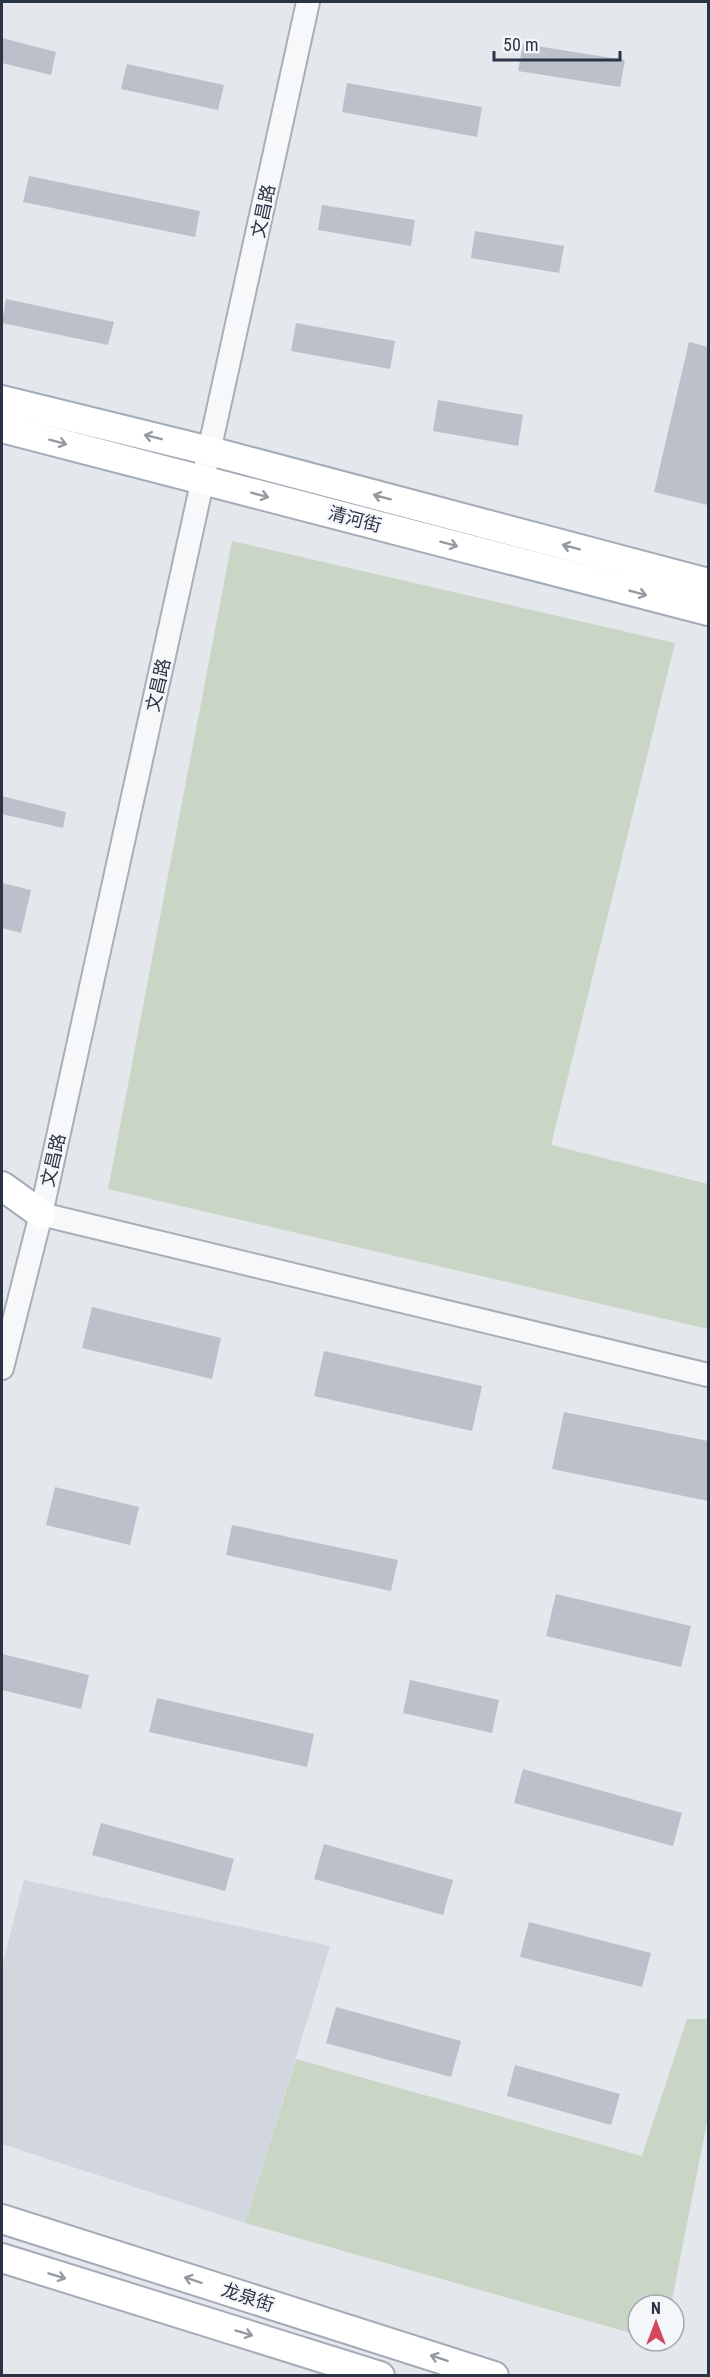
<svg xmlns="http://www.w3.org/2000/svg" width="710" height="2377" viewBox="0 0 710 2377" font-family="'Roboto Condensed','Noto Sans SC',sans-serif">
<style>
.built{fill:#d2d6de}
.green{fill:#c9d6c5}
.building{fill:#bbc0ca}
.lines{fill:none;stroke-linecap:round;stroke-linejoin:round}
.minor-casing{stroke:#a9aeb7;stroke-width:26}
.major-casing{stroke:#a3abb8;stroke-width:32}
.minor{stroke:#f7f8fa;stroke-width:22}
.major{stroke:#fff;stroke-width:28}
.oneway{stroke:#959aa2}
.labels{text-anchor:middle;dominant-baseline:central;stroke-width:4.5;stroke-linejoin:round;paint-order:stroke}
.street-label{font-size:18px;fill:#2b3445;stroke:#f4f6f9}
</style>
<rect width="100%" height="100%" fill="#e4e7ec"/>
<polygon class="built" points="24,1880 330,1946 245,2223 2,2144 2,1967"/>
<g class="green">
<polygon points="232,541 675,643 551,1145 708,1184 708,1329 108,1189"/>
<polygon points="687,2019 708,2019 708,2117 671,2305 638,2305 638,2335 245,2223 296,2059 642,2156"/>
</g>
<g class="building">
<polygon points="2,38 56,52 51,75 2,63"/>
<polygon points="523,44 625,60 620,87 518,71"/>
<polygon points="127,64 224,85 218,110 121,89"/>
<polygon points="347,83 482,107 477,137 342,112"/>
<polygon points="29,176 200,211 195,237 23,202"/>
<polygon points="322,205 415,220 411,246 318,230"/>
<polygon points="475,231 564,246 559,273 471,258"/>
<polygon points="6,299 114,322 108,345 2,323"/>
<polygon points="296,323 395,341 390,369 291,351"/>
<polygon points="689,342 708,347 708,505 654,492"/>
<polygon points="438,400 523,415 518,446 433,431"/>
<polygon points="2,796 66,812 63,828 2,814"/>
<polygon points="2,883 31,890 21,933 2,928"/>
<polygon points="92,1307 221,1338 212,1379 82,1348"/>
<polygon points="324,1351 482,1386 472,1431 314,1396"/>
<polygon points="564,1412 708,1441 708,1501 552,1469"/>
<polygon points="55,1487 139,1507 130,1545 46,1525"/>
<polygon points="232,1525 398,1560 391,1591 226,1555"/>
<polygon points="556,1594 691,1626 681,1667 546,1636"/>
<polygon points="2,1654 89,1675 81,1709 2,1690"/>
<polygon points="410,1680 499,1700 492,1733 403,1713"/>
<polygon points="157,1698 314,1734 307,1767 149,1732"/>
<polygon points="523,1769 682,1813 673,1846 514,1803"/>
<polygon points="101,1823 234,1859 225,1891 92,1855"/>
<polygon points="324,1844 453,1880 443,1915 314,1879"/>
<polygon points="529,1922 651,1953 642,1987 520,1957"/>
<polygon points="336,2007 461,2041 451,2077 326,2043"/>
<polygon points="515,2065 620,2094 611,2125 507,2096"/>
</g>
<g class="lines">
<defs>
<g id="minor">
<polyline points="41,1214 708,1375"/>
<polyline points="2,1368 41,1214 308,2"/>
</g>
<g id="major">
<polyline points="2,400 210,451 708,583"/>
<polyline points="2,428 708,611"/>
<polyline points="2,1186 41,1214"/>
<polyline points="2,2219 494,2376"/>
<polyline points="2,2258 380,2376"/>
</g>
</defs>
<use href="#minor" class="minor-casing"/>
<use href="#major" class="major-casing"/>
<use href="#minor" class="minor"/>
<use href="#major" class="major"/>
</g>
<defs><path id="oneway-shaft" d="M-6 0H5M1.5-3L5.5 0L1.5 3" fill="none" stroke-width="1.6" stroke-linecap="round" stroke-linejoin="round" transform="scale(1.5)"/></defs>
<g class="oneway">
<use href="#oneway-shaft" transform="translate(153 437) rotate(-166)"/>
<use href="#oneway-shaft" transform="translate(58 442) rotate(15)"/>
<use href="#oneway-shaft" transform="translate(260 495) rotate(15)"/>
<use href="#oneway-shaft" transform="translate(382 497) rotate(-165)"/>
<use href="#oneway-shaft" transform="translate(449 544) rotate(15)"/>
<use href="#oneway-shaft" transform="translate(571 547) rotate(-165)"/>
<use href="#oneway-shaft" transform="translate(638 593) rotate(15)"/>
<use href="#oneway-shaft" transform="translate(57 2276) rotate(17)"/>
<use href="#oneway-shaft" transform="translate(193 2280) rotate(-162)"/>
<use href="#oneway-shaft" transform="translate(244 2333) rotate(17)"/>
<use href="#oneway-shaft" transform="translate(439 2358) rotate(-162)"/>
</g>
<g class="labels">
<g class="street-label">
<text transform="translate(263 211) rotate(-78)">文昌路</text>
<text transform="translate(355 519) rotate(15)">清河街</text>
<text transform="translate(158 685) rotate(-77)">文昌路</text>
<text transform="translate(53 1160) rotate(-77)">文昌路</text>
<text transform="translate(248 2297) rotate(18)">龙泉街</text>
</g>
</g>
<rect width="710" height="2377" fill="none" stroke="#2b3445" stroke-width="6"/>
<g transform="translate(656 2323)"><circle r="28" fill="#f4f6f9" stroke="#a4a8b1" stroke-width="1.5"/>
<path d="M0-4.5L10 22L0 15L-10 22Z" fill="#d1495b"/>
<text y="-9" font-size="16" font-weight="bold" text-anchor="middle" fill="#2b3445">N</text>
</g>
<path d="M494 51v9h126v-9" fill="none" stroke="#2b3445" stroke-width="3"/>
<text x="503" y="51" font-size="18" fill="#2b3445" stroke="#f4f6f9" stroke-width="4.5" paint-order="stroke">50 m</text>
</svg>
